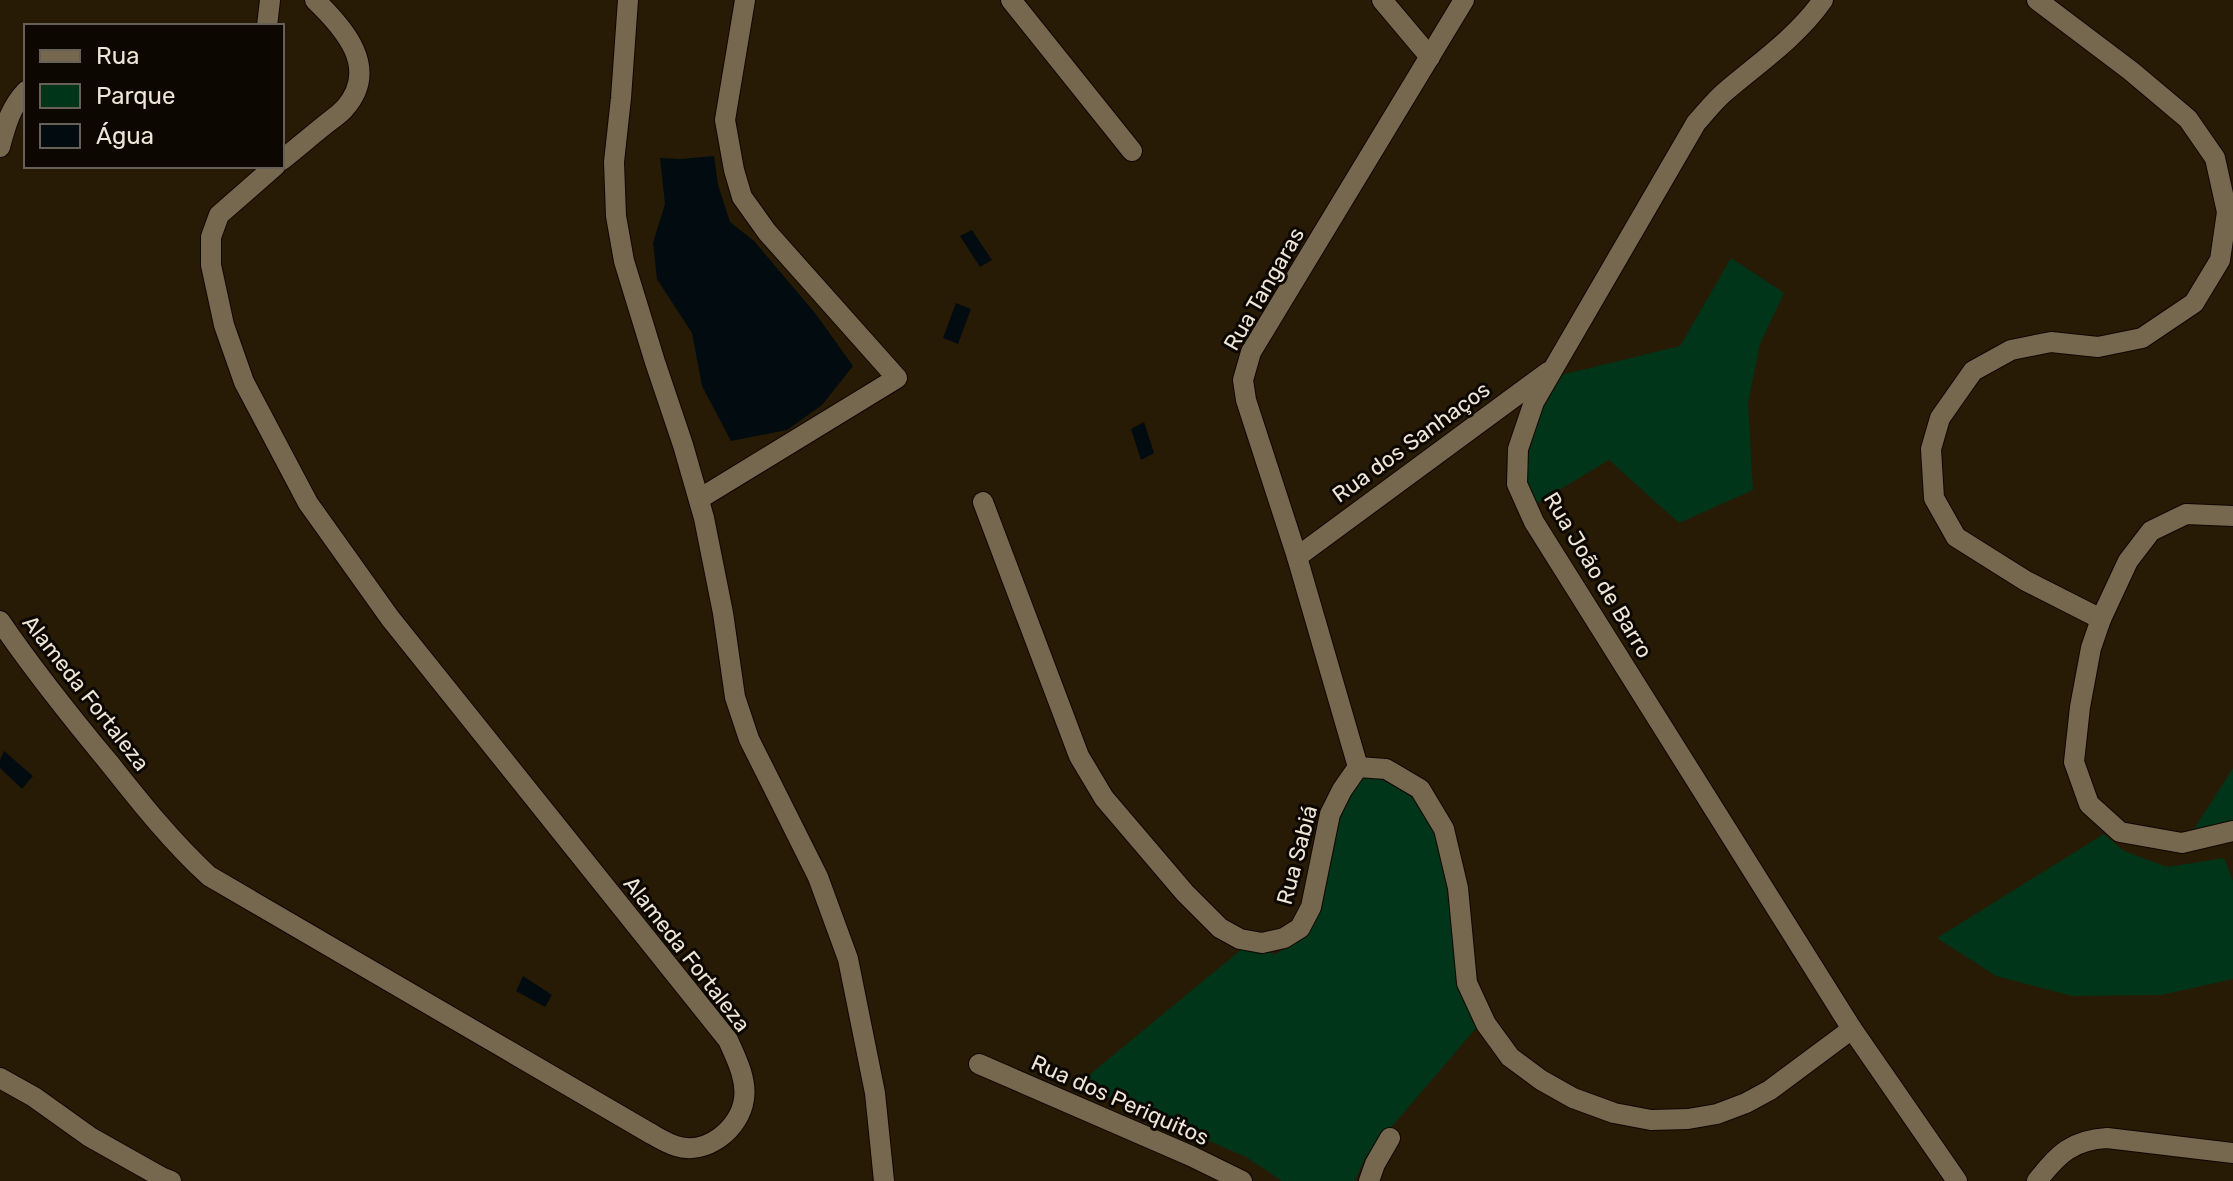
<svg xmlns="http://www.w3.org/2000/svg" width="2233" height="1181" viewBox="0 0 2233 1181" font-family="Rubik,sans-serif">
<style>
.green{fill:#003519}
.water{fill:#020b10}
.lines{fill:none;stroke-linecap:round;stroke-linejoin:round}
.minor-casing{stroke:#100600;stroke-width:22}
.minor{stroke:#75684f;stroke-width:20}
.labels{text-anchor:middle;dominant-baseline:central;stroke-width:6;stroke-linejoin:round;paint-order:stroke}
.street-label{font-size:22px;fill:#ede5d7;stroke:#0c0701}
</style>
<rect width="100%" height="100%" fill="#271b05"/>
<g class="green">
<path d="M 1731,258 L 1784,293 L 1760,344 L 1748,403 L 1753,490 L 1679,523 L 1609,460 L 1536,504 C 1532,497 1526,489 1525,481 C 1517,445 1543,405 1561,375 L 1680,346 Z"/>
<polygon points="2233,768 2233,824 2194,829"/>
<polygon points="1367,771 1416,794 1438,831 1483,1020 1365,1158 1355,1181 1282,1181 1246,1157 1078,1084 1242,949 1276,954 1301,939 1337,816 1346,794"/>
<polygon points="2104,834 2124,851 2167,867 2224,858 2233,881 2233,979 2161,995 2072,996 1996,976 1937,938"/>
</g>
<g class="water">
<polygon points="714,156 718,185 730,222 754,241 815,313 853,366 822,405 787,430 731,441 702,386 692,333 657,279 653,243 665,204 660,158 681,159"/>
<polygon points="972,230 992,260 980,267 960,236"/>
<polygon points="956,303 971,309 958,344 943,338"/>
<polygon points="1144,422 1154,453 1141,460 1131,429"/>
<polygon points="4,751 33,776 22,789 0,768 0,760"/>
<polygon points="523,976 552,995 545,1007 516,991"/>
</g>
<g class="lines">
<defs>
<g id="minor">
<polyline points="628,0 621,98 614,162 616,216 624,261 655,362 683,445 704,518 723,613 735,697 749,739 818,877 848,959 875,1093 884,1181"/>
<polyline points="1011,0 1132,151"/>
<polyline points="1382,0 1430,57"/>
<path d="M 1823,0 C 1797,37 1760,62 1726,91 C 1715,100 1706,112 1696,123 L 1534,402 L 1518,449 L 1517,484 L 1534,522 L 1852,1029 L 1957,1181"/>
<polyline points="2037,0 2131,71 2188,119 2215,158 2227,212 2220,260 2194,303 2142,338 2098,347 2051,342 2011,350 1973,371 1940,418 1931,449 1934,498 1956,537 2026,581 2101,619"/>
<polyline points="267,26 270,0"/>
<path d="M 0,147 C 6,125 10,108 26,91"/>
<path d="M 282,160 C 297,148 311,136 326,124 C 332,119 340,114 345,108 C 380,68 344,28 315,0"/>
<polyline points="699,499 897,378 767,232 742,197 734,170 725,120 745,0"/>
<polyline points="983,502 1079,756 1104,798 1185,893 1220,928 1240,939 1262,943 1284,938 1300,928 1311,907 1330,814 1342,790 1358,767 1386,769 1420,789 1444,829 1458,888 1467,983 1486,1024 1510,1057 1541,1080 1573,1098 1614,1113 1651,1120 1688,1119 1717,1114 1746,1103 1770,1090 1852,1029"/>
<polyline points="2233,516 2186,514 2151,531 2128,561 2101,619 2091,648 2080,707 2074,762 2089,804 2120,832 2182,843 2233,831"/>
<polyline points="1297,557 1548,372"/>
<path d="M 0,621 C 34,671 71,717 110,764 C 141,803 172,842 209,876 L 648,1132 C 657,1137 666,1143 676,1146 C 706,1156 740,1129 744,1099 C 747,1079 736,1058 728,1040 L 390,618 L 308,503 L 244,382 L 224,325 L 211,265 L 211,237 L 219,215 L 275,166"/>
<polyline points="1358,767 1297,557 1246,400 1243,380 1251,352 1464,0"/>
<polyline points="979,1064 1191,1156 1242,1181"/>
<polyline points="0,1078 34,1097 90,1137 161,1177 171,1181"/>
<polyline points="1369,1181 1375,1164 1390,1138"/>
<path d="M 2037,1181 C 2058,1154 2072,1140 2107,1138 L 2233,1153"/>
</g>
</defs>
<use href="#minor" class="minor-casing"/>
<use href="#minor" class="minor"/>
</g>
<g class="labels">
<g class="street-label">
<text transform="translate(1264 289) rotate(-60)">Rua Tangaras</text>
<text transform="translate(1411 442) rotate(-36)">Rua dos Sanhaços</text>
<text transform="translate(1598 575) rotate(59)">Rua João de Barro</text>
<text transform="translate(86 693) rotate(52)">Alameda Fortaleza</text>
<text transform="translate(1297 855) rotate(-75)">Rua Sabiá</text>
<text transform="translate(687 954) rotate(52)">Alameda Fortaleza</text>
<text transform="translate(1120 1100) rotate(24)">Rua dos Periquitos</text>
</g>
</g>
<rect x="24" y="24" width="260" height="144" fill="#0c0701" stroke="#666057" stroke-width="2"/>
<rect x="40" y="50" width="40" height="12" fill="#75684f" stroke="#666057" stroke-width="2"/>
<text x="96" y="64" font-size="24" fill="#ede5d7">Rua</text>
<rect x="40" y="84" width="40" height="24" fill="#003519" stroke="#666057" stroke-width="2"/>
<text x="96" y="104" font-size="24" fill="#ede5d7">Parque</text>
<rect x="40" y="124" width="40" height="24" fill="#020b10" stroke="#666057" stroke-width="2"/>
<text x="96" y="144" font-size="24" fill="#ede5d7">Água</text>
</svg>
